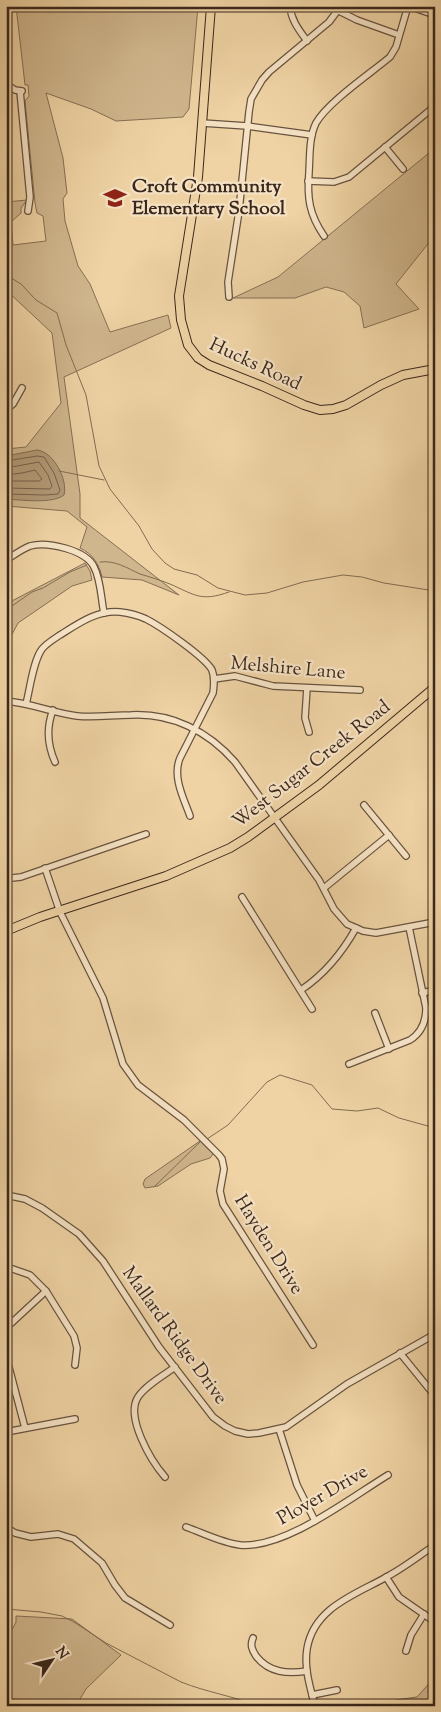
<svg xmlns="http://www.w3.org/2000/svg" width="441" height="1712" viewBox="0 0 441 1712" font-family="'Sorts Mill Goudy',serif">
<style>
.green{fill:#d0b68d;stroke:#866f55}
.water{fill:#b29976;stroke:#826c52}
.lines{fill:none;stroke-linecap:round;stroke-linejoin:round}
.shore{stroke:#76604a;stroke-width:1}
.stream{stroke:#826c52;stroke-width:1}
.minor-casing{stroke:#68533f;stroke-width:8}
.major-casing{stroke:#3b281d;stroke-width:10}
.minor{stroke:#f5e2c4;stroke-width:5.5}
.major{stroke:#efd3a4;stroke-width:8}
.labels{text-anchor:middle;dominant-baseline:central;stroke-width:4.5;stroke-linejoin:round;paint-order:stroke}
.poi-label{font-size:19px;font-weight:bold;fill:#3b281d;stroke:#f5e2c4;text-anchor:start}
.street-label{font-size:19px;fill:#3b281d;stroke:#f5e2c4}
</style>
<rect width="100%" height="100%" fill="#efd3a4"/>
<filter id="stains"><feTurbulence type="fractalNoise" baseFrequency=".004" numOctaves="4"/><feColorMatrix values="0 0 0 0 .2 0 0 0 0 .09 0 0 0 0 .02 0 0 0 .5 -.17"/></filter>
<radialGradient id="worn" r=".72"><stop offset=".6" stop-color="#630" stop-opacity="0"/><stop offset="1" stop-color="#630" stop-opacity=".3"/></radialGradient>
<g class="green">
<path d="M 16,6 L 198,6 L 189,109 L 183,117 L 116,121 L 91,109 L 46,93 L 63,158 L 67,193 L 63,199 L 65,221 L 78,266 L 90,284 L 110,332 L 168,315 L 171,328 L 64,377 L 80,494 L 80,518 L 179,595 L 142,580 L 102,577 C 99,564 93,554 80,548 L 87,527 L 67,511 L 6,506 L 6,449 L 26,447 L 61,403 L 52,333 L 6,290 L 6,202 L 27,200 L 21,208 L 21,213 L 11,222 L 13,245 L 46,241 L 43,216 L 37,213 L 35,203 L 25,101 L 29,96 L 28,85 L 25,85 Z"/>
<polygon points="435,148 435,235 396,284 419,309 364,328 360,306 344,292 326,287 295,298 233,298 278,277"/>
<polygon points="85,563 90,571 92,580 72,586 18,623 6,646 6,604"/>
<polygon points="200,1141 213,1154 210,1158 191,1164 158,1186 145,1188 143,1184 145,1179"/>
<polygon points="16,1616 72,1619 121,1655 86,1689 76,1706 23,1706 6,1697 6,1641 16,1622"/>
<polygon points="435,1677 435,1706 385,1706 395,1700 417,1697"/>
</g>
<path class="water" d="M 37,450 C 54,452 68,480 64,495 C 53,504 21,500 6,499 L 6,456 Z"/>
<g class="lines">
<g class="shore">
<polyline points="6,461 37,456 44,457 54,473 60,490 58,494 45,495 6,494"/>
<polyline points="6,468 39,462 48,475 52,486 50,489 6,488"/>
<polyline points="6,475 22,473 35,470 42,479 39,481 6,481"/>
</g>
<g class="stream">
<polyline points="6,275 21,284 36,300 57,313 66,345 86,395 99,466 110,489 139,526 152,549 165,563 174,569 197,575 218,588 245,595 267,593 303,582 343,575 362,577 384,583 435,591"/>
<polyline points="59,471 104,480"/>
<path d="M 100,562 C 115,560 127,568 140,574 C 150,577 160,580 170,584 C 195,595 201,602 229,592"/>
<polyline points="6,608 9,608 32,592 43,588 70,572 87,565"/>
<polyline points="207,1139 228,1125 267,1082 280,1075 312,1085 332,1109 357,1111 378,1108 399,1118 435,1128"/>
<polyline points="154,1187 201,1141"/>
<path d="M 6,1609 L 41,1612 L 62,1616 L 74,1622 L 106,1643 L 181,1682 C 206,1692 233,1696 258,1706"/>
<polyline points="428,1706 435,1703"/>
</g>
<defs>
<g id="minor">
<path d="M 290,6 C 291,20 299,30 307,41"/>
<polyline points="408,6 435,15"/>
<polyline points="339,11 357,20 399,35"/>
<polyline points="6,84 15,90 22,91"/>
<polyline points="20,91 30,197 28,211"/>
<polyline points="202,123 247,126 312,135"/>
<polyline points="385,147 403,169"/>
<polyline points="308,181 334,182 349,177 435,106"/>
<path d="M 324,236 C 309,214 307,198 309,172 C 310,156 309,137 316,123 C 328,102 371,73 390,57 L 396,47 L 408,6"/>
<polyline points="229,297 228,282 239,211 249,112 251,99 262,80 269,72 329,22 341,6"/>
<polyline points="6,410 13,404 22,388"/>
<path d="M 6,560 C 14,555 22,549 30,546 C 47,541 86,550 94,567 C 101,580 101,599 104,613"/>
<polyline points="214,679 235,676 273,686 360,690"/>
<polyline points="307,688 305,718 309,732"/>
<path d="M 6,701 C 31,703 53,713 77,716 C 95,718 113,715 131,715 C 172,713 208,731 235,762 L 319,880 L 334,909 L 347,924 L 363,931 L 376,933 L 435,922"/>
<path d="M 26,704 C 30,689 33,661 42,649 C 47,643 54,639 60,635 C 79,623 97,610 120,612 C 129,613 137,615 146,619 C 160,626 205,657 212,670 C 215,678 214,685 213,693 L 180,758 C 172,777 184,799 190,816"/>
<path d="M 53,710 C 46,728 47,744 55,762"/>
<polyline points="364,805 406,856"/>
<polyline points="45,868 60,912 103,998 123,1064 138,1085 184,1120 219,1155 222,1159 224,1169 220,1191 223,1204 313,1345"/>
<polyline points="6,876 12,878 21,877 146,834"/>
<polyline points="324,888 389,835"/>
<polyline points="242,897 312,1009"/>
<path d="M 301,990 C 325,974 342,953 356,928"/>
<polyline points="422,993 435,990"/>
<polyline points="375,1013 389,1049"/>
<path d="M 349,1064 L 410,1040 C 421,1033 426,1022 426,1008 L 409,927"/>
<polyline points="6,1195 25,1199 42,1208 79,1234 103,1261 159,1347 213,1417 225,1426 235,1431 248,1434 259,1433 286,1427 347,1384 435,1334"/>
<polyline points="7,1267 30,1275 46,1291 74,1336 77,1348 75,1365"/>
<polyline points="6,1328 46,1291"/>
<polyline points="400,1353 435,1396"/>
<polyline points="6,1356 25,1428"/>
<polyline points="279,1429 297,1485 315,1521"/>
<polyline points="6,1432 75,1419"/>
<path d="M 165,1477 C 151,1461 125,1417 138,1397 C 146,1385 163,1376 175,1367"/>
<polyline points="6,1527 15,1533 31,1537 58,1534 74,1539 102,1563 115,1585 125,1598 170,1625"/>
<path d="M 186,1527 C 203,1533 222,1543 240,1545 C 285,1549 350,1498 388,1475"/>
<polyline points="386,1577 399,1597 435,1622"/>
<path d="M 253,1638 C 250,1645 252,1650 256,1656 C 269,1673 288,1674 307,1671"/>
<polyline points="406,1651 411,1635 424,1614"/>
<polyline points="312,1695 337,1690"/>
<polyline points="6,1700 18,1706"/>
<path d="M 315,1706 C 310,1687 304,1668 307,1649 C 314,1606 358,1594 390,1575 C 406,1566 420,1555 435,1545"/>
</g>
<g id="major">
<polyline points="211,6 198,177 179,296 181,320 188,345 198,358 209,365 262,386 304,405 320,410 333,409 346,405 381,385 403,375 435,369"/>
<polyline points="6,931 40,917 166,876 230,848 248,837 319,785 435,687"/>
</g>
</defs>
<use href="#minor" class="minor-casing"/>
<use href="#major" class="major-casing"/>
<use href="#minor" class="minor"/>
<use href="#major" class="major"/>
</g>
<defs>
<symbol id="school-bare" viewBox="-9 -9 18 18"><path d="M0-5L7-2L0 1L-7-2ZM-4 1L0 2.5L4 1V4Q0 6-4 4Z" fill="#8f2418" stroke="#f5e2c4" stroke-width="2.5" paint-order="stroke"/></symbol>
</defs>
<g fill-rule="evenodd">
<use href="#school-bare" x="99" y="182" width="32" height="32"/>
</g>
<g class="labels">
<g class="poi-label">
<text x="132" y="187">Croft Community<tspan x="132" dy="22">Elementary School</tspan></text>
</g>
<g class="street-label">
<text transform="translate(255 365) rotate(25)">Hucks Road</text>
<text transform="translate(288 669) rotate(5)">Melshire Lane</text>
<text transform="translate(312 765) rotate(-38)">West Sugar Creek Road</text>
<text transform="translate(268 1245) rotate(58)">Hayden Drive</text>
<text transform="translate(174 1336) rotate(54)">Mallard Ridge Drive</text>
<text transform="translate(323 1496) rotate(-30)">Plover Drive</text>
</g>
</g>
<rect width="441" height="1712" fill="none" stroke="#efd3a4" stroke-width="25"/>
<rect x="8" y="8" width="426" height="1697" fill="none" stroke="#3b281d" stroke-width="2.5"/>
<rect x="12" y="12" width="416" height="1687" fill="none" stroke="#3b281d"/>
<g transform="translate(52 1660) rotate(55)" stroke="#f5e2c4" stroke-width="4" paint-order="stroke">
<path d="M0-4L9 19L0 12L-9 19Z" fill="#3b281d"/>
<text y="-8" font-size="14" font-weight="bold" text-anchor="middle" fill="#3b281d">N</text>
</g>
<rect width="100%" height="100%" filter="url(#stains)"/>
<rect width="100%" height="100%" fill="url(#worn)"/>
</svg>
